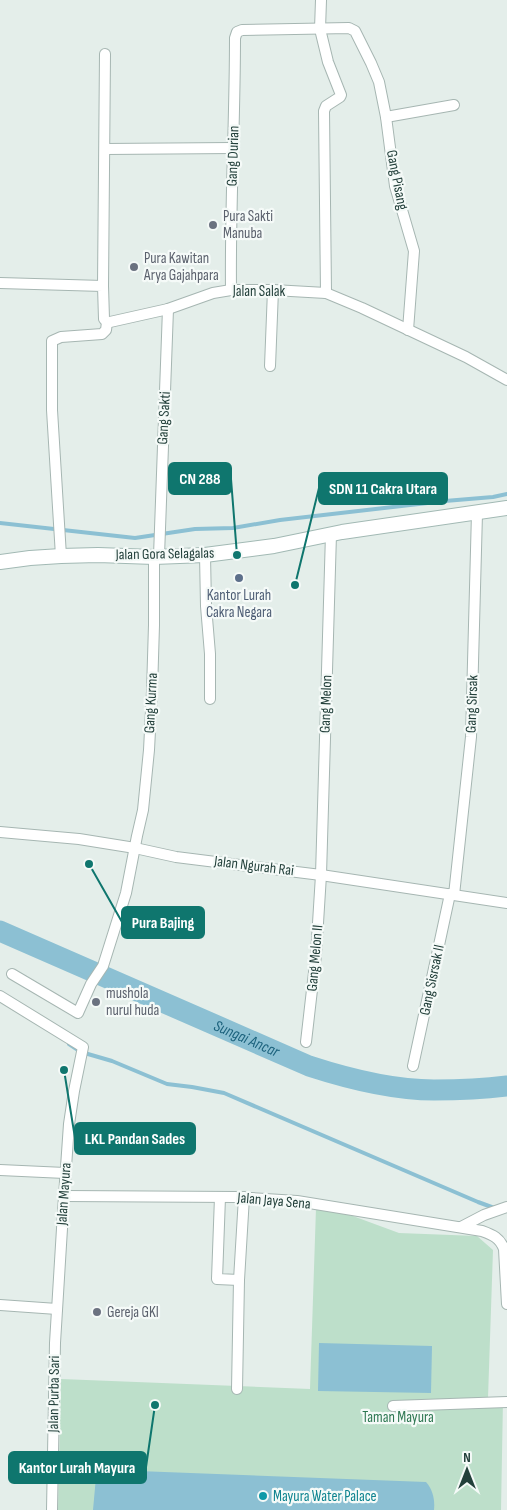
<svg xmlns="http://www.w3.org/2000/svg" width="507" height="1510" viewBox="0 0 507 1510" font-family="'Sofia Sans Condensed',sans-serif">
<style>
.green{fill:#bddfca}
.water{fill:#8cc0d3}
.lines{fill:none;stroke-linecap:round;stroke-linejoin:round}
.stream{stroke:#8cc0d3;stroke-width:4}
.river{stroke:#8cc0d3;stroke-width:21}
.street-casing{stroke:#a6b6b2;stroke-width:12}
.secondary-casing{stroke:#a2b9b4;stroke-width:16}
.street{stroke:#fff;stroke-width:10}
.secondary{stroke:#fff;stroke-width:14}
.worship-dot{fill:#6b7280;stroke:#f5faf8;stroke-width:2}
.service-dot{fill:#5c6f8a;stroke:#f5faf8;stroke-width:2}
.culture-dot{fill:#0f9aa8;stroke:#f5faf8;stroke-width:2}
.labels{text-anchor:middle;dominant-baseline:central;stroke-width:4.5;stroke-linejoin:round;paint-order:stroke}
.street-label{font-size:15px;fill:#23403b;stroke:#f5faf8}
.worship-label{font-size:15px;fill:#5b616d;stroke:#f5faf8;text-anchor:start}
.service-label{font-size:15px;fill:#4e5e75;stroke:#f5faf8}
.park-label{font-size:15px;fill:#2d7751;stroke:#f5faf8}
.culture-label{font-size:15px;fill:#0d838f;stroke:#f5faf8;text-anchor:start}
.water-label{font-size:16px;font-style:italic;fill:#1c627d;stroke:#f5faf8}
.leader{fill:none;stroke:#0f766e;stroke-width:2}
.callout-dot{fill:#0f766e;stroke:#f5faf8;stroke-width:2}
.callout{fill:#0f766e;stroke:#0f766e;stroke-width:2}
.callout-label{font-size:16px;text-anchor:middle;font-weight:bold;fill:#fff}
</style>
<rect width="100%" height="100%" fill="#e4eeea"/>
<polygon class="green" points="316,1208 342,1212 399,1233 477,1236 493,1250 488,1398 503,1399 501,1510 58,1510 61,1379 310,1389"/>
<g class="water">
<polygon points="319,1343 432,1346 431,1393 318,1391"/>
<path d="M 112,1470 L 426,1482 C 433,1490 435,1500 434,1510 L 93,1510 L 96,1477 L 102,1471 Z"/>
</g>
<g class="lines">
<g class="stream">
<polyline points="0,523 135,538 195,529 233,528 280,520 445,501 493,497 507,494"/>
<polyline points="69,1044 81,1052 112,1061 167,1084 192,1087 224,1093 478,1202 497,1209"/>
</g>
<path class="river" id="s1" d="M 0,931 L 309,1066 C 349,1079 392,1090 434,1090 C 458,1090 483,1089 507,1086"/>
<defs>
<g id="street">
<polyline points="321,0 320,29 328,62 341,95 340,97 326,106 324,111 326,293"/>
<polyline points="386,117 454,105"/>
<polyline points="105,149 233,148"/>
<polyline points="0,283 103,286 104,319 107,322 110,322 168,309 213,293 231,290 273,290 326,293 362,308 466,357 507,380"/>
<polyline points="103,286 105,54"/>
<path d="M 231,290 C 230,205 235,122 235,38 L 237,32 L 242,30 L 349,28 L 355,31 L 371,63 L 379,82 L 386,117 L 395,186 L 414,251 L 408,330"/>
<polyline points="270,366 273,290"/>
<polyline points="205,555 206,606 210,654 210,699"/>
<polyline points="61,556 52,410 52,341 61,337 102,334 106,330 107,322"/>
<polyline points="159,556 168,309"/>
<polyline points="0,832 79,839 135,848 176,857 321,875 507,903"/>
<polyline points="454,895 471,737 477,513"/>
<polyline points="12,974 78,1013 91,984 103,966 126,893 137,836 143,810 149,750 152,691 154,625 154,557"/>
<polyline points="0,996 83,1047 74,1091 69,1124 64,1196 55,1343 52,1510"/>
<polyline points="306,1042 316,955 321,875 331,534"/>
<polyline points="413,1066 450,894"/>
<polyline points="0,1170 65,1173"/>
<path d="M 64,1196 L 235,1197 L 297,1201 L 482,1231 C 493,1235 500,1238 504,1249 L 507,1304"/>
<polyline points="220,1197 217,1279 239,1280"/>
<polyline points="461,1227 484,1215 507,1207"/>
<polyline points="0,1305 57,1309"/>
<polyline points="237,1389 239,1280 244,1197"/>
<polyline points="393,1406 507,1402"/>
</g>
<polyline id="secondary" points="0,562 30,558 61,556 98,555 154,557 205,555 274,546 342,532 507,508"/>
</defs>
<use href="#street" class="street-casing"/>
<use href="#secondary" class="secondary-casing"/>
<use href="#street" class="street"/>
<use href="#secondary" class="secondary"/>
</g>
<g class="worship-dot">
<circle cx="213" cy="225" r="5"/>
<circle cx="134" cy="267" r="5"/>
<circle cx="96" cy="1002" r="5"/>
<circle cx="97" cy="1312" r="5"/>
</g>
<circle class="service-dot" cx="239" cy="578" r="5"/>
<circle class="culture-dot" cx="263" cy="1496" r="5"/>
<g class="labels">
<g class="street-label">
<text transform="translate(233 156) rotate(-88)">Gang Durian</text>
<text transform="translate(397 180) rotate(79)">Gang Pisang</text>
<text x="259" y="291">Jalan Salak</text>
<text transform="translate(164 418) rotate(-87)">Gang Sakti</text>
<text transform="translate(165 554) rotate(-1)">Jalan Gora Selagalas</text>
<text transform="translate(151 703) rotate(-87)">Gang Kurma</text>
<text transform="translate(326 704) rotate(-88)">Gang Melon</text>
<text transform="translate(472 704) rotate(-88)">Gang Sirsak</text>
<text transform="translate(254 866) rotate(7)">Jalan Ngurah Rai</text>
<text transform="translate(315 958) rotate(-85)">Gang Melon II</text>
<text transform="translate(432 980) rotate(-78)">Gang Sisrsak II</text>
<text transform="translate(64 1194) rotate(-86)">Jalan Mayura</text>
<text transform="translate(274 1201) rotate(5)">Jalan Jaya Sena</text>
<text transform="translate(54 1394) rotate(-89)">Jalan Purba Sari</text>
</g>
<g class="worship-label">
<text x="223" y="216">Pura Sakti<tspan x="223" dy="17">Manuba</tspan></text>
<text x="144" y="258">Pura Kawitan<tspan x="144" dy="17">Arya Gajahpara</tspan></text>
<text x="106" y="993">mushola<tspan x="106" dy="17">nurul huda</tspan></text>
<text x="107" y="1312">Gereja GKI</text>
</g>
<g class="service-label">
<text x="239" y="595">Kantor Lurah<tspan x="239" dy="17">Cakra Negara</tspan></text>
</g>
<g class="park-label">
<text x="398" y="1417">Taman Mayura</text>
</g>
<g class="culture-label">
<text x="273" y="1496">Mayura Water Palace</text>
</g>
<g class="water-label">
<text stroke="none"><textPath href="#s1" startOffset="269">Sungai Ancar</textPath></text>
</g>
</g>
<path class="leader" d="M237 555L231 479M295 585L319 488M89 864L122 922M64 1070L75 1138M155 1405L146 1467"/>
<g class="callout-dot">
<circle cx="237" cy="555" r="5"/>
<circle cx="295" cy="585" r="5"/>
<circle cx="89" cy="864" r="5"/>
<circle cx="64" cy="1070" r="5"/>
<circle cx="155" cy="1405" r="5"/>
</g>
<g class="callout">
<rect x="169" y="463" width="62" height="31" rx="5"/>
<rect x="319" y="473" width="128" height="31" rx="5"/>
<rect x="122" y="907" width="82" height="31" rx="5"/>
<rect x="75" y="1123" width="120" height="31" rx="5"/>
<rect x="9" y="1452" width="137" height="31" rx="5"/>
</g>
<g class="callout-label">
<text x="200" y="484">CN 288</text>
<text x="383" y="494">SDN 11 Cakra Utara</text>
<text x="163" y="928">Pura Bajing</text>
<text x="135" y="1144">LKL Pandan Sades</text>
<text x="77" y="1473">Kantor Lurah Mayura</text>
</g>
<g transform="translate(467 1470)" stroke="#f5faf8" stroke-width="4" paint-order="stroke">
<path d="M0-4L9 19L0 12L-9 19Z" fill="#23403b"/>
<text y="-8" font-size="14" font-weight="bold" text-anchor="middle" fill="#23403b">N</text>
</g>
</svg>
